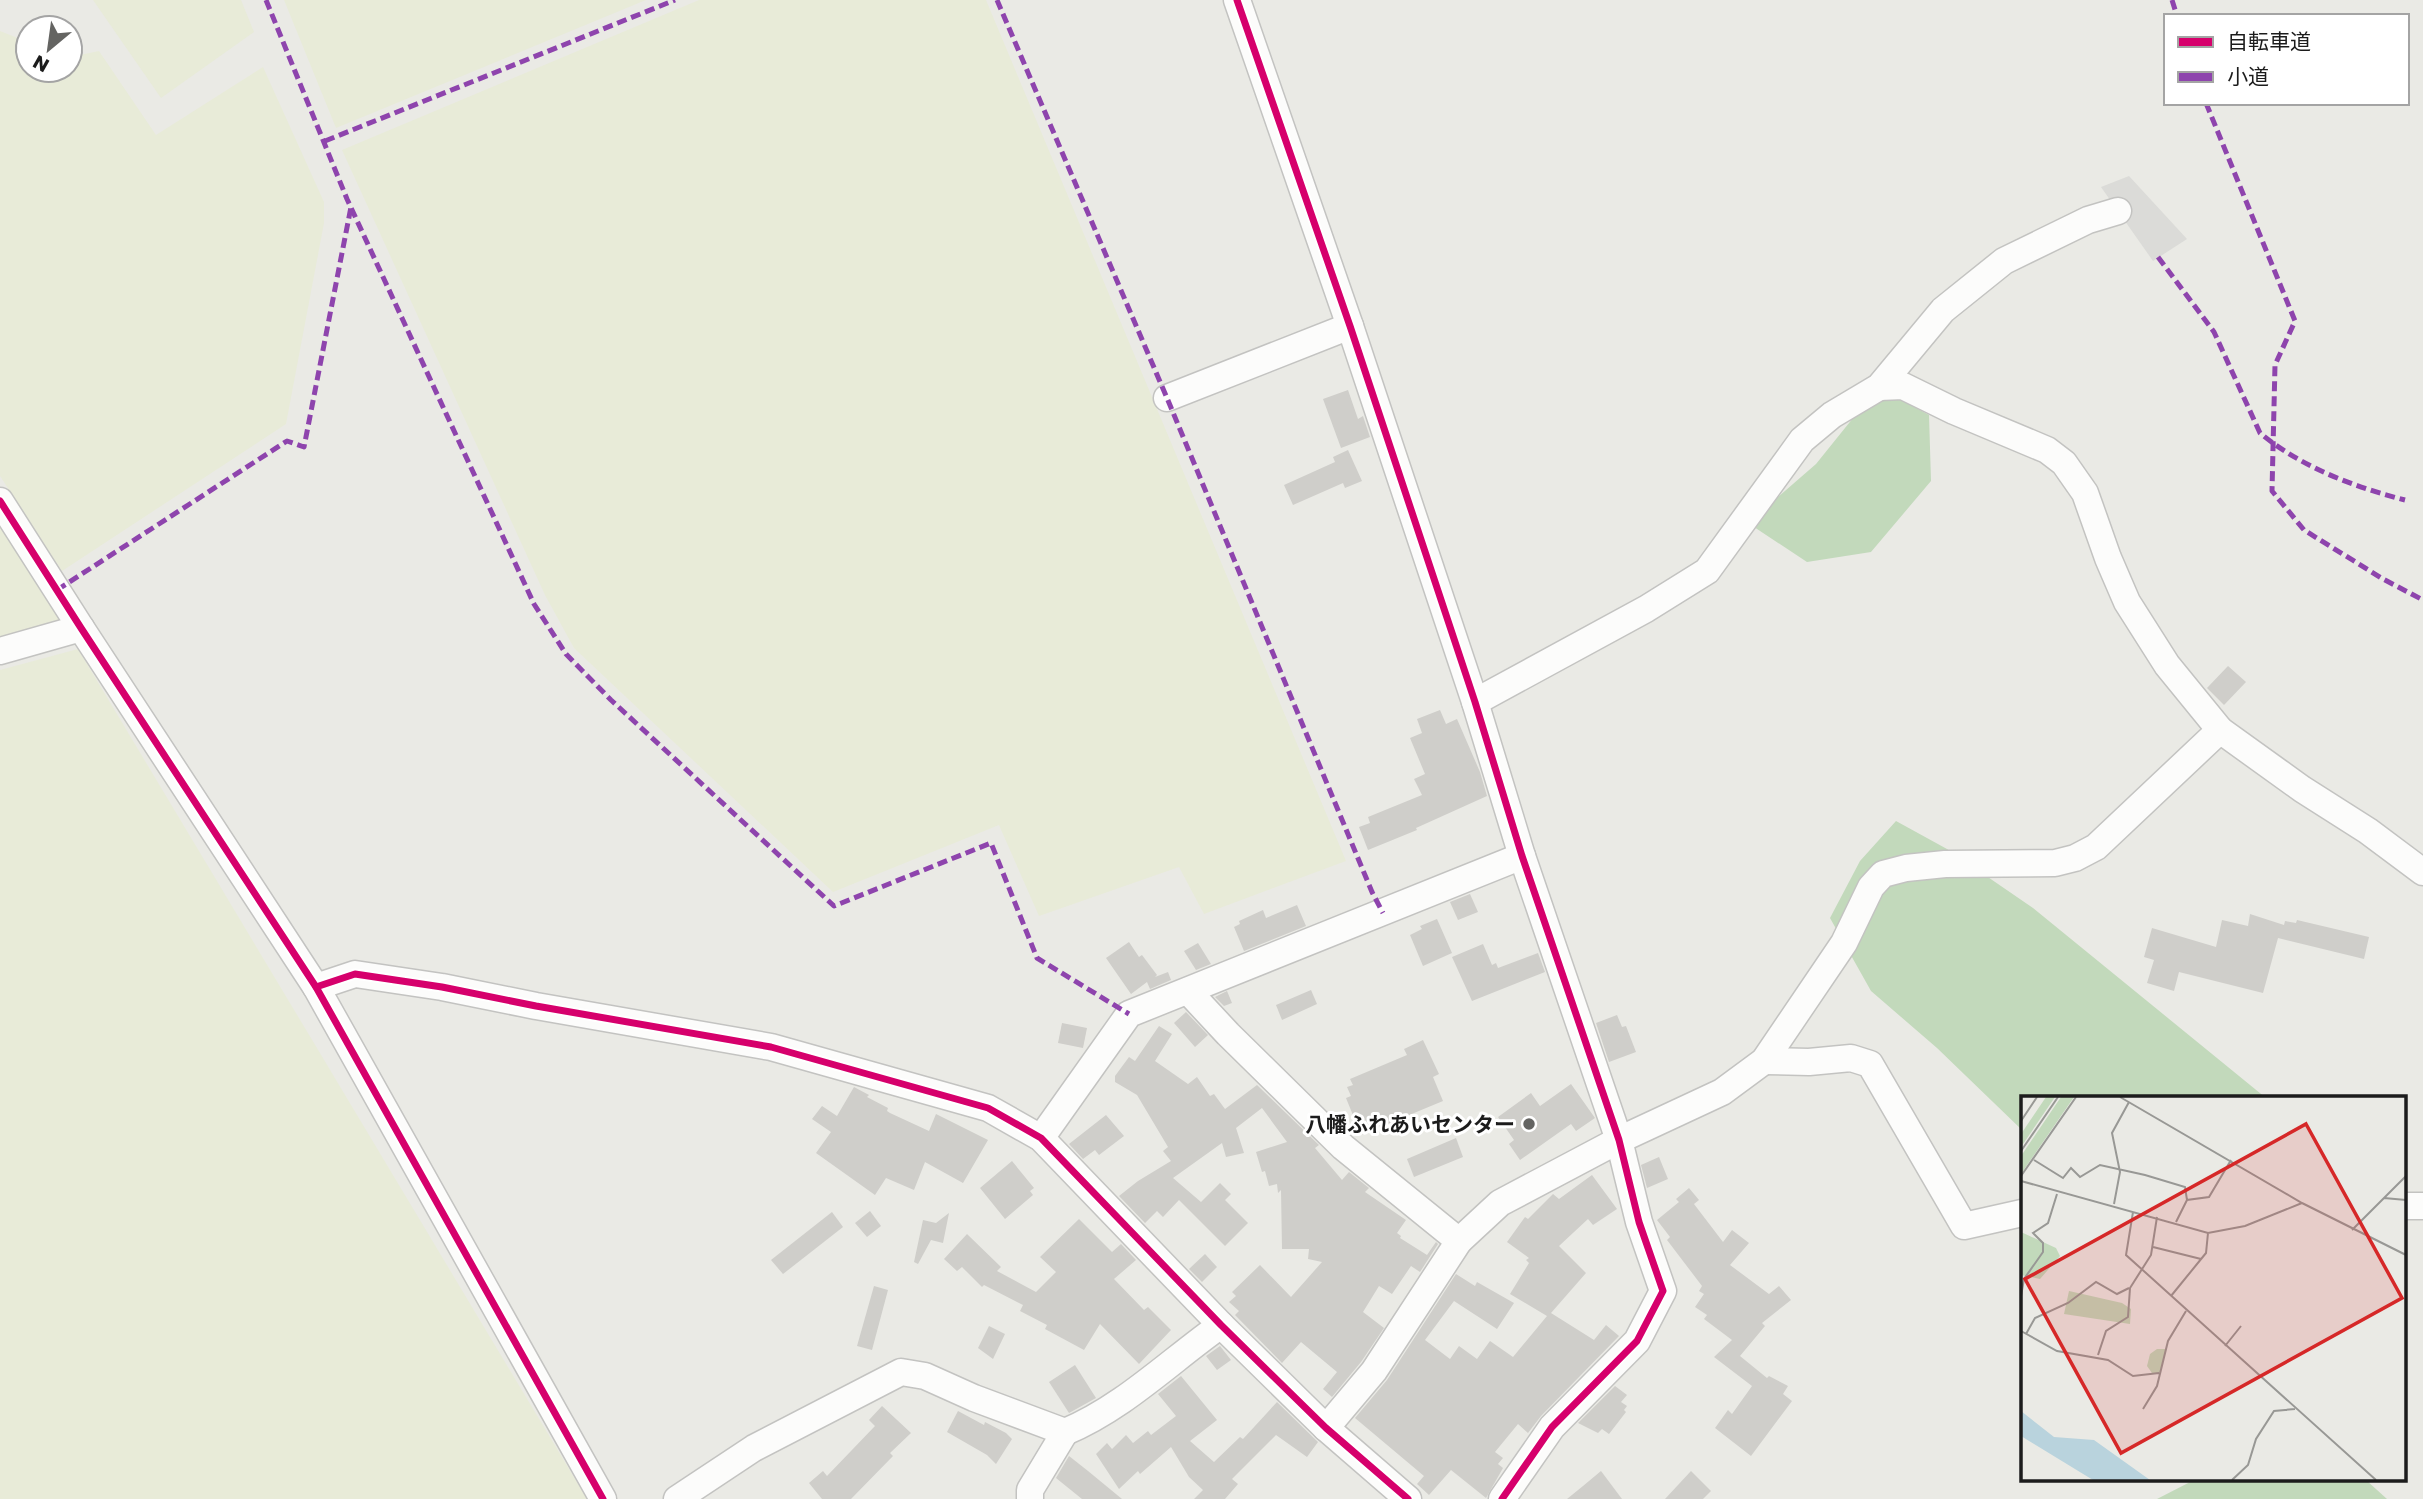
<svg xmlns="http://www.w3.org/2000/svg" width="2423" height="1499" viewBox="0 0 2423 1499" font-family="Poppins,'Noto Sans JP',sans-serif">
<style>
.farmland{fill:#e8ebd8}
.forest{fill:#c2d9bb}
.parking{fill:#dbdbd8}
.building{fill:#cfceca}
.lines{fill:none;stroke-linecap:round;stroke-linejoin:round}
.minor-casing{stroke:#c3c3c1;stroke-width:29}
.minor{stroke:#fcfcfb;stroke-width:26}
.quiet{stroke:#8e44ad;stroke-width:5;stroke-dasharray:10 5;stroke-linecap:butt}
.cycleway-casing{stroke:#fff;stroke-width:11}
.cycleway{stroke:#d6006c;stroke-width:7}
.poi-dot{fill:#646462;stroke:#fff;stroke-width:2.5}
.labels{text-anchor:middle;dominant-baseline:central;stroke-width:6;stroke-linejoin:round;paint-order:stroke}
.poi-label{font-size:21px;font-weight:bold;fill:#1c1c1c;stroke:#fff;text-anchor:end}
.inset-road{fill:none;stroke:#989895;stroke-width:2}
.view{fill:#d62828;fill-opacity:0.15;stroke:#d62828;stroke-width:3.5}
.inset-edge{fill:none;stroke:#1c1c1c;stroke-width:3.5}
</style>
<rect width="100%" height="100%" fill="#eaeae5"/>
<g class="farmland">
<polygon points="93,0 241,0 254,32 161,98"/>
<polygon points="284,0 646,0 336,128"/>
<polygon points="699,0 986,0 1346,861 1204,914 1179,867 1039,916 999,825 833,892 574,648 545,595 342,150"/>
<polygon points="0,31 28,42 28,70 70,70 70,57 99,51 156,135 263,67 324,202 324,223 286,424 62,571 0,476"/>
<polygon points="0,524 65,624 0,641"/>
<polygon points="78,649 587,1499 0,1499 0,670"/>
</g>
<g class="forest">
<polygon points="1878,387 1929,415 1931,481 1871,552 1807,562 1748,523 1816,464"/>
<polygon points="1896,821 1947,849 2033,908 2266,1098 2022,1098 2022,1130 1937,1048 1871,991 1830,918 1860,861"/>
<polygon points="2194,1480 2366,1480 2387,1499 2157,1499"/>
</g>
<polygon class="parking" points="2129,176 2187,239 2153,261 2101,187"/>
<g class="building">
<polygon points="1348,390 1358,419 1363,416 1370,437 1341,448 1323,399"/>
<polygon points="1348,450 1362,481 1345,488 1343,483 1293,505 1284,485 1335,462 1333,457"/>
<polygon points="2228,666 2246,682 2224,705 2207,688"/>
<polygon points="1440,710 1446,724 1457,719 1480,772 1487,796 1416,828 1417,830 1368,850 1359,827 1370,823 1368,817 1422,795 1414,779 1425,774 1410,738 1422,733 1417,719"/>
<polygon points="1470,894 1478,912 1458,920 1450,902"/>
<polygon points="1297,905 1306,926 1244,951 1234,927 1240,924 1239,921 1263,910 1266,918"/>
<polygon points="2250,914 2284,925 2285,921 2296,923 2297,920 2369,937 2364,959 2278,938 2263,993 2179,972 2174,991 2147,983 2154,960 2144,957 2152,928 2216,947 2222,920 2248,926"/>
<polygon points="1437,919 1452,953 1423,966 1410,935 1422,929 1420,926"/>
<polygon points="1129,942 1139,957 1142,955 1157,975 1155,977 1168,972 1171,980 1150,989 1147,982 1131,994 1106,958"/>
<polygon points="1198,943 1211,964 1196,970 1184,951"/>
<polygon points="1483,944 1492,965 1496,963 1498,968 1538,953 1545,972 1472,1001 1452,957"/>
<polygon points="1311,990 1317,1004 1282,1020 1276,1005"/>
<polygon points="1227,991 1232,1003 1224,1006 1215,997"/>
<polygon points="1186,1012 1208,1035 1195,1047 1174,1023"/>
<polygon points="1617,1015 1622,1027 1626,1026 1636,1052 1609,1062 1596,1023"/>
<polygon points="1062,1023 1087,1028 1083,1048 1058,1043"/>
<polygon points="1159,1026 1172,1034 1155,1061 1188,1084 1197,1077 1210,1096 1214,1094 1225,1109 1257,1085 1319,1145 1315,1148 1342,1180 1349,1172 1369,1188 1365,1192 1406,1220 1397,1233 1401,1236 1400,1238 1427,1255 1436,1242 1438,1244 1420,1272 1411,1266 1392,1294 1379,1286 1363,1312 1384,1328 1361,1362 1332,1397 1323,1389 1337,1372 1301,1342 1282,1363 1235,1315 1239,1311 1229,1302 1236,1296 1232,1292 1260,1265 1291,1297 1322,1262 1308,1259 1309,1249 1282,1249 1281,1190 1278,1193 1277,1184 1269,1186 1265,1171 1262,1172 1256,1152 1287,1142 1262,1108 1236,1128 1244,1153 1226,1157 1222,1143 1173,1178 1201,1202 1220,1183 1231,1194 1225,1200 1248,1223 1225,1246 1179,1200 1163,1217 1157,1211 1145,1223 1119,1196 1138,1181 1171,1161 1163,1151 1168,1147 1137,1095 1115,1082 1115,1076 1129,1057 1135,1061"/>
<polygon points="1423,1040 1439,1074 1433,1077 1443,1101 1361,1135 1346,1098 1351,1096 1347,1087 1353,1085 1350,1079 1407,1055 1404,1049"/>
<polygon points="1571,1084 1595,1118 1576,1131 1571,1124 1520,1160 1509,1144 1514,1140 1498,1117 1531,1093 1540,1106"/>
<polygon points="854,1087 869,1095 867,1097 888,1108 887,1111 890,1113 929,1131 936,1114 988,1140 963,1183 925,1162 914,1190 886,1178 875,1195 816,1153 831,1132 812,1119 822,1106 837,1116"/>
<polygon points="1106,1115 1124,1136 1099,1155 1095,1150 1083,1159 1069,1144"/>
<polygon points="1456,1138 1463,1157 1414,1177 1407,1159"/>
<polygon points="1659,1157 1668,1179 1647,1188 1641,1165"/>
<polygon points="1012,1161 1034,1188 1030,1191 1033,1195 1005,1219 980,1188"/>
<polygon points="1592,1175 1617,1209 1593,1225 1588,1219 1559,1246 1586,1273 1551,1313 1594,1340 1606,1325 1619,1336 1541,1416 1528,1433 1518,1424 1495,1452 1503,1458 1498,1464 1503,1468 1486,1498 1451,1470 1429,1495 1417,1484 1424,1476 1355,1418 1387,1380 1456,1274 1475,1286 1477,1282 1514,1303 1497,1329 1454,1301 1425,1340 1450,1359 1459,1346 1477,1359 1490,1341 1513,1357 1547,1316 1510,1294 1529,1263 1526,1260 1529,1258 1507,1242 1525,1217 1528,1219 1553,1194 1559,1199"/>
<polygon points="1689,1188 1699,1200 1694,1204 1723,1242 1732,1230 1749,1243 1730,1265 1769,1294 1779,1286 1791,1300 1762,1323 1765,1326 1740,1356 1767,1378 1769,1376 1788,1386 1783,1394 1792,1401 1751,1456 1715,1428 1728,1410 1732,1414 1752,1386 1714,1357 1732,1340 1704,1319 1707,1315 1695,1307 1704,1294 1699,1291 1702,1286 1667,1240 1670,1237 1657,1220 1679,1202 1676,1199"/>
<polygon points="870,1211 881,1226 867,1237 855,1223"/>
<polygon points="832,1212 843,1227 783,1274 771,1260"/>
<polygon points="949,1213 943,1243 931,1240 918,1264 914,1262 923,1220 936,1223"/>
<polygon points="1079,1219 1112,1252 1121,1244 1136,1260 1114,1279 1144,1310 1148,1307 1171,1330 1139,1364 1100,1324 1084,1350 1045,1329 1047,1325 1020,1311 1023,1305 984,1285 982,1287 962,1267 957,1271 944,1259 967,1234 1001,1267 997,1271 1036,1292 1056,1272 1040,1257"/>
<polygon points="1205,1254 1217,1267 1202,1282 1189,1269"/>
<polygon points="874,1286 888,1290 872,1350 857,1346"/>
<polygon points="989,1326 1005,1334 993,1359 978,1348"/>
<polygon points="1220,1346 1231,1360 1217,1370 1206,1356"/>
<polygon points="1075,1365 1096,1398 1069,1413 1049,1382"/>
<polygon points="1181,1376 1217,1420 1190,1441 1214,1462 1240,1437 1243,1439 1277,1402 1318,1442 1307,1457 1276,1435 1232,1479 1238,1484 1225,1499 1194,1499 1203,1490 1189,1477 1171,1447 1140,1474 1138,1471 1119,1489 1096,1454 1107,1443 1112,1449 1126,1435 1133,1443 1148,1431 1151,1435 1176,1416 1158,1394"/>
<polygon points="1615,1386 1627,1395 1621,1402 1627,1406 1624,1410 1626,1412 1609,1434 1602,1429 1598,1433 1578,1423"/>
<polygon points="882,1406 911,1433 890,1453 893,1456 851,1499 822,1499 809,1483 823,1471 827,1476 875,1426 869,1420"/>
<polygon points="958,1411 984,1425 985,1422 1006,1433 1012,1439 996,1464 987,1455 947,1432"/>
<polygon points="1069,1456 1088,1471 1122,1499 1082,1499 1056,1478"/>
<polygon points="1601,1471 1622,1499 1567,1499 1583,1486"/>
<polygon points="1691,1471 1711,1491 1703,1499 1665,1499"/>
</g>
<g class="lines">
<defs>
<g id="minor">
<polyline points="1237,0 1350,326 1475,702 1522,856 1619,1140 1639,1222 1663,1291 1637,1341 1552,1427 1502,1499"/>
<polyline points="1879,387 1903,386 1954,411 2047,450 2064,463 2085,493 2108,558 2127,602 2167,665 2220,730 2302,789 2368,831 2423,872"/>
<polyline points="1167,398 1350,326"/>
<polyline points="0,501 81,628 316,987 603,1499"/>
<polyline points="0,651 81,628"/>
<polyline points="1475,702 1646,609 1707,571 1802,440 1832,415 1879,387 1943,310 2004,261 2088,220 2118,211"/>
<polyline points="316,987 355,974 442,987 536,1006 771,1047 988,1108 1041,1138 1221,1325 1326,1428 1408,1499"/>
<polyline points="1188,991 1228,1034 1343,1147 1459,1241"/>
<polyline points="1764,1061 1809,1062 1851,1058 1870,1064 1964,1226 2022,1213"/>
<polyline points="1041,1138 1129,1014 1522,856"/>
<polyline points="2404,1206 2423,1206"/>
<polyline points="1326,1428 1374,1371 1459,1241 1500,1203 1619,1140 1722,1092 1764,1061 1844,943 1871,887 1883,874 1906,868 1945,864 2055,863 2075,858 2096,847 2220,730"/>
<path d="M 677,1499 L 754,1448 L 901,1372 L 925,1376 L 974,1398 L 1065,1432 C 1123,1408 1170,1361 1221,1325"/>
<polyline points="1030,1499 1030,1490 1065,1432"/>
</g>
</defs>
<use href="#minor" class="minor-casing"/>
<use href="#minor" class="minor"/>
<g class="quiet">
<polyline points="266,0 347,199 534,604 566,654 611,700 834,906 991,843 1037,958 1129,1014"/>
<polyline points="997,0 1167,398 1372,892 1383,913"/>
<polyline points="2172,0 2177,16"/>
<polyline points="2206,103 2295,321 2275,365 2272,491 2304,530 2383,579 2423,600"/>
<polyline points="325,141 675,0"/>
<path d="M 2158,257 L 2214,332 L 2260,433 C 2301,467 2354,487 2405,500"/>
<polyline points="57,590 287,441 304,447 351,207"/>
</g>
<defs>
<g id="cycleway">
<polyline points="1237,0 1350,326 1475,702 1522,856 1619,1140 1639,1222 1663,1291 1637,1341 1552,1427 1502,1499"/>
<polyline points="0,501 81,628 316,987 603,1499"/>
<polyline points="316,987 355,974 442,987 536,1006 771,1047 988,1108 1041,1138 1221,1325 1326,1428 1408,1499"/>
</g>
</defs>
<use href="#cycleway" class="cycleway-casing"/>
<use href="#cycleway" class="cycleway"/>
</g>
<circle class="poi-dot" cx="1529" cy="1124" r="7"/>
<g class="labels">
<g class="poi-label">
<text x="1515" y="1124">八幡ふれあいセンター</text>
</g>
</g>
<g transform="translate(2021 1096)">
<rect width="385" height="385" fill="#eaeae5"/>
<path d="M 25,1 L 34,1 L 0,51 L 0,38 ZM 40,1 L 53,1 L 0,78 L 0,60 ZM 0,136 L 35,152 L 39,160 L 19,183 L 0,179 ZM 48,195 L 101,207 L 110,213 L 109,228 L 43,218 ZM 136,253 L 145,253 L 139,277 L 131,277 L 126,270 L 129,258 Z" fill="#c2d9bb"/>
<path d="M 0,315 L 33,341 L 73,344 L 129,384 L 72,384 L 0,340 Z" fill="#b9d3dd"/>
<path class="inset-road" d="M 99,1 L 281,107 L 385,159M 0,25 L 16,1M 0,55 L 37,1M 13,64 L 42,82 L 50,72 L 59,81 L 79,69 L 124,79 L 164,91 L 166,104M 0,80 L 55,1M 0,85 L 187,137 L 224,130 L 281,107M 363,102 L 385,104M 93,108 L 99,76 L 91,37 L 108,6M 112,116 L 105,159 L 355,384M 155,126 L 166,104 L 188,101 L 210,64M 331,134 L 385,80M 132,151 L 180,163M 0,200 L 3,183 L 22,156 L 22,147 L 12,137 L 27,127 L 36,98M 150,200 L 185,157 L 187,137M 0,235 L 36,255 L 87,264 L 112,280 L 138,277M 5,238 L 14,222 L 47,207 L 75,186 L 96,198 L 108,192M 204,250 L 220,230M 77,259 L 85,235 L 107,221 L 109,192 L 130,159 L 136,121M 122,313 L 136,290 L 147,245 L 165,215M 211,384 L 227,369 L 235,343 L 253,315 L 274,313"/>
<path class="view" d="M 285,28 L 381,202 L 100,357 L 4,183 Z"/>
<rect width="385" height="385" class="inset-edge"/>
</g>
<rect x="2164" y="14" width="245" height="91" fill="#ffffff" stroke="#a4a4a4" stroke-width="2"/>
<rect x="2178" y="37" width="35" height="10" fill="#d6006c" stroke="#a4a4a4" stroke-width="2"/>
<text x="2227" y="49" font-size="21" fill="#1c1c1c">自転車道</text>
<rect x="2178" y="72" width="35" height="10" fill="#8e44ad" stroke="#a4a4a4" stroke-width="2"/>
<text x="2227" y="84" font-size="21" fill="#1c1c1c">小道</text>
<g transform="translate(49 49) rotate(209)"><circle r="33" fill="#ffffff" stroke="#a4a4a4" stroke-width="2"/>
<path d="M0-5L12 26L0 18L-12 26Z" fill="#646462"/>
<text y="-10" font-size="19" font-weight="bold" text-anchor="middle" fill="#1c1c1c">N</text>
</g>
</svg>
